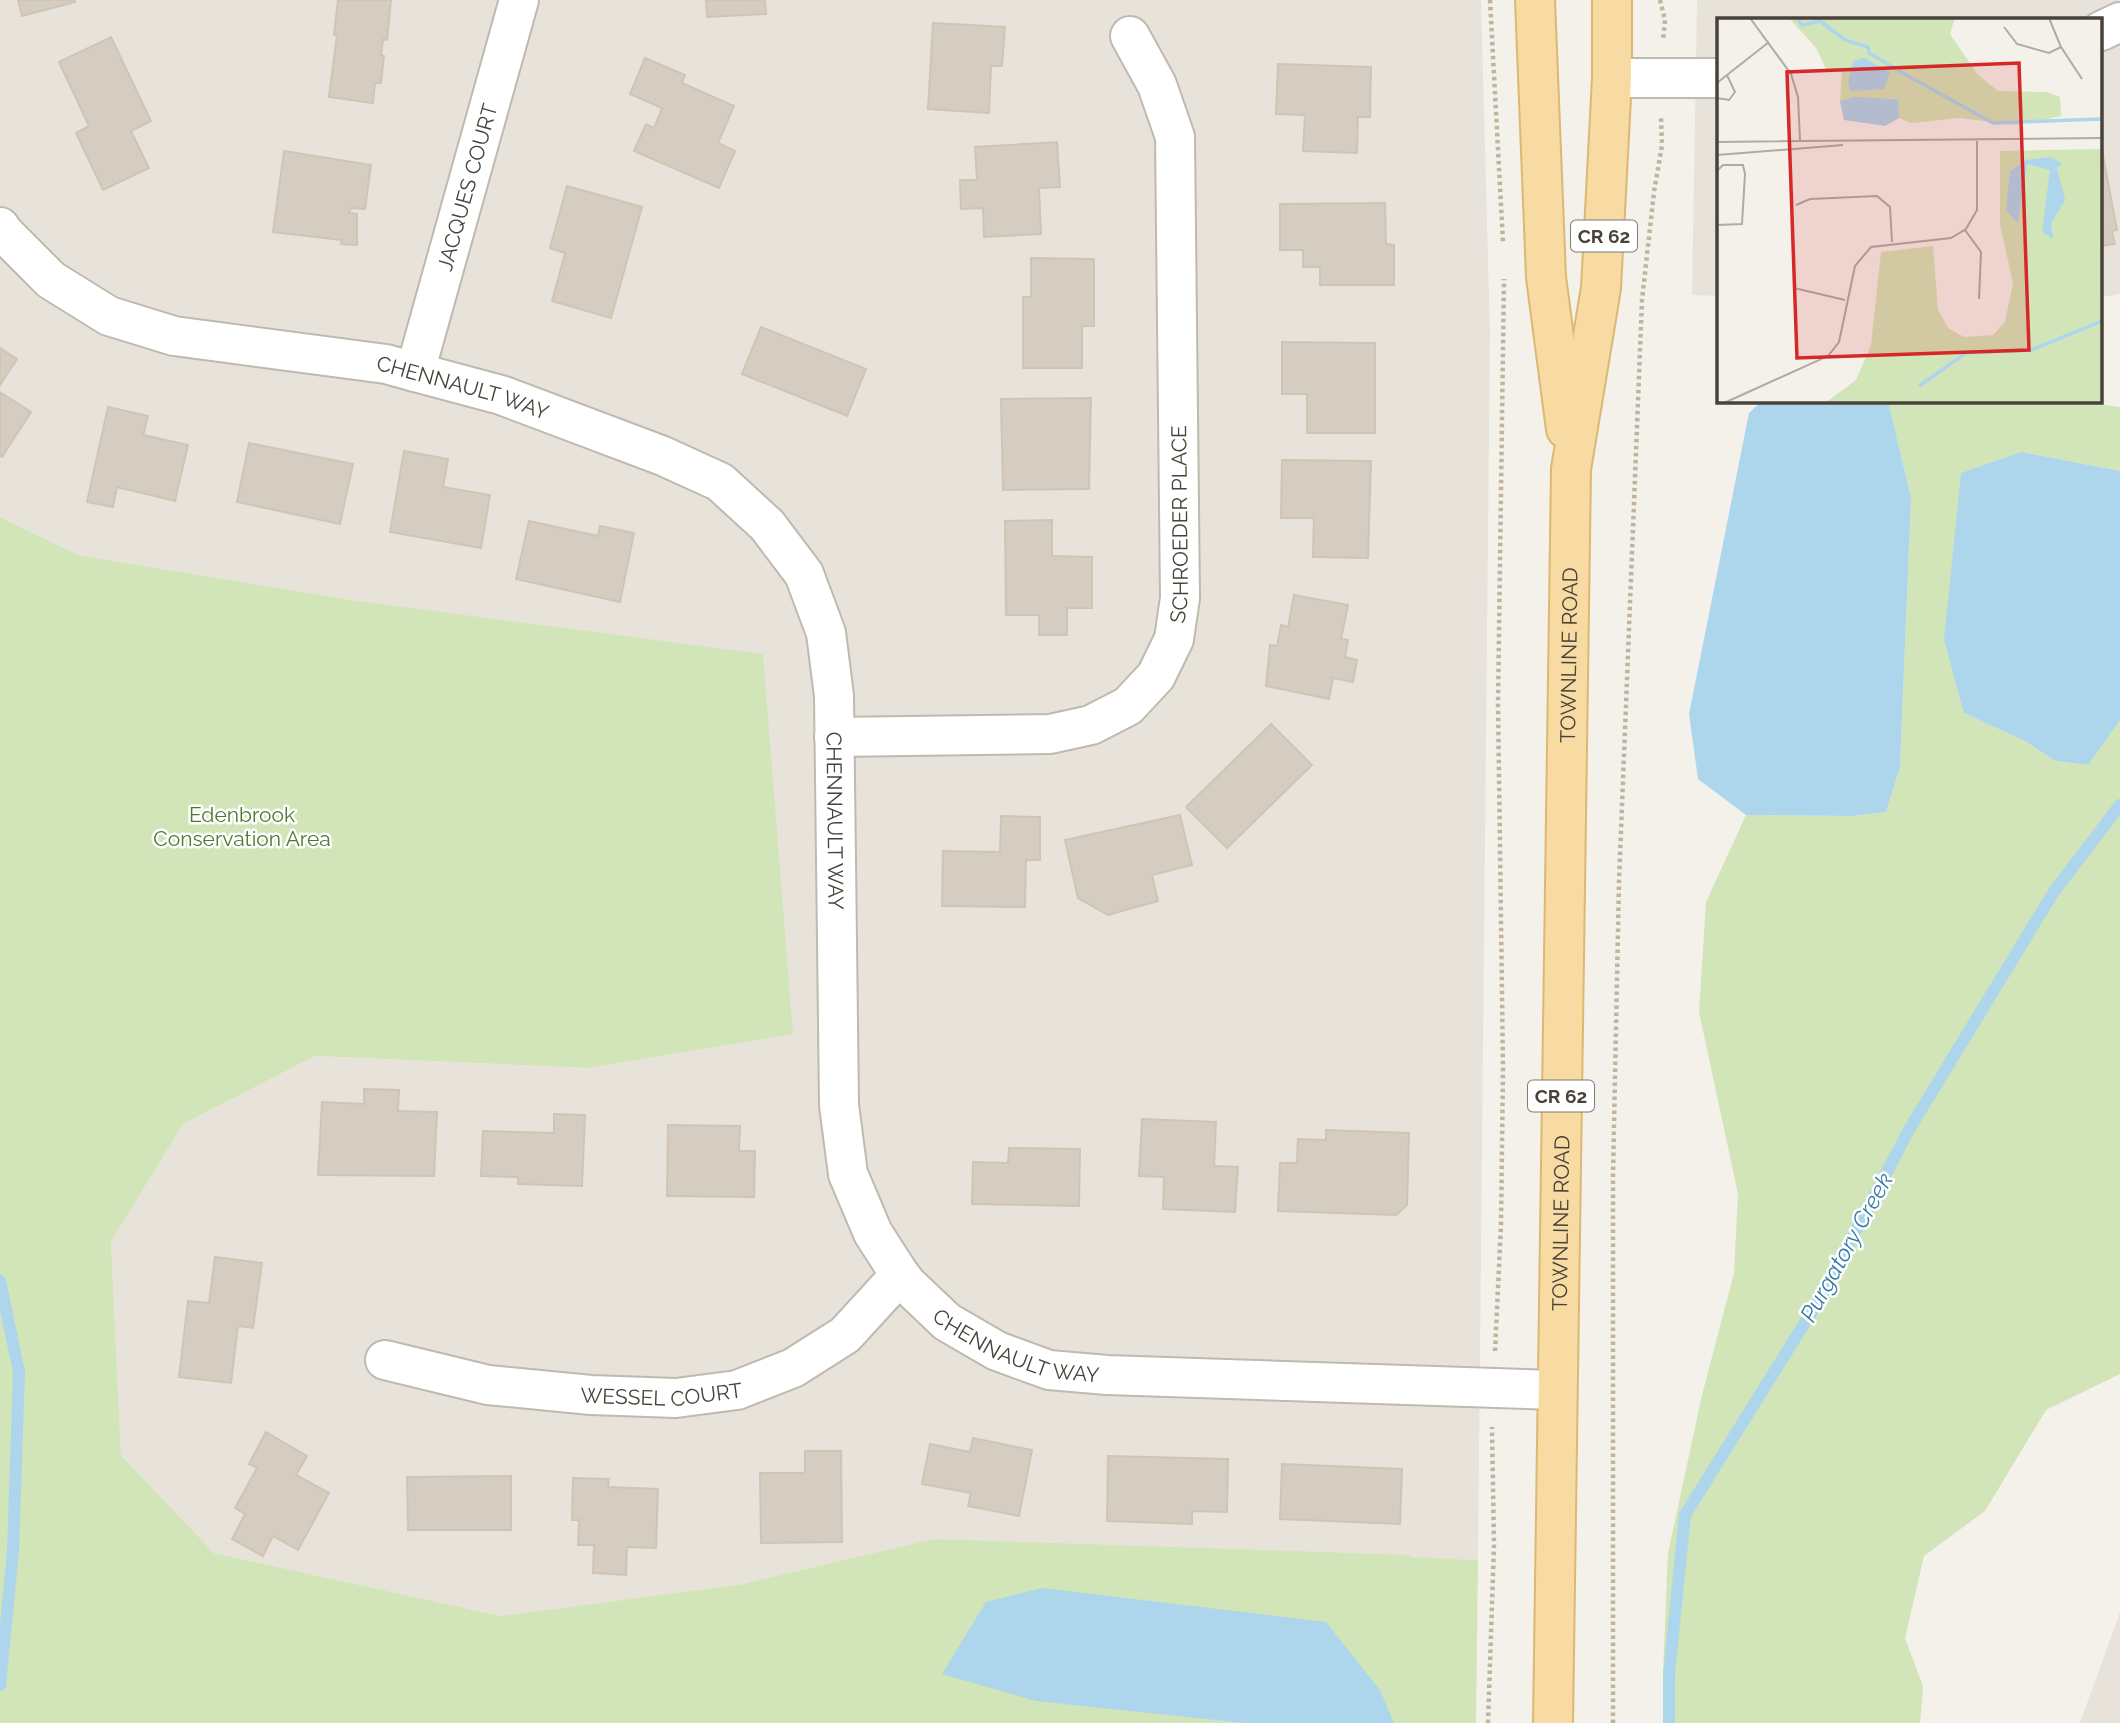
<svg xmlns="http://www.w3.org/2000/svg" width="2120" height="1723" viewBox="0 0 2120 1723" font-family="Raleway,sans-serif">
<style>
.residential{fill:#e8e3da}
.green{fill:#d2e5b8}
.water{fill:#add5ec}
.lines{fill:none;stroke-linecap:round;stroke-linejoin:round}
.stream{stroke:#add5ec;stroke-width:12}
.building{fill:#d5cdc2;stroke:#d0c4b5;stroke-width:2}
.minor-casing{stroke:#bfb9ae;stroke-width:42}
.major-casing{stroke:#dcb872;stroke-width:42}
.path{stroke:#c0b4a1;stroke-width:4.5;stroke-dasharray:3.5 3.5;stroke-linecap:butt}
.minor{stroke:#fff;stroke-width:38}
.major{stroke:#f7dba2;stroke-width:38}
.labels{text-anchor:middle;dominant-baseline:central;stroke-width:5;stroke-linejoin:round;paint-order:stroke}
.shield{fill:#fff;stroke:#7f7b75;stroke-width:2}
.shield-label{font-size:19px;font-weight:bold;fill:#48423a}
.street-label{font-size:21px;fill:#48423a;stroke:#fff}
.park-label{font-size:21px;fill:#4e7730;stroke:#fff}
.water-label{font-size:23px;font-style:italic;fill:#387ba5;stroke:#fff}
.inset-river{fill:none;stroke:#add5ec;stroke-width:3.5}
.inset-road{fill:none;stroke:#afaba4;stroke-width:2}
.view{fill:#d62828;fill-opacity:0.15;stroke:#d62828;stroke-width:3.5}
.inset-edge{fill:none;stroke:#48423a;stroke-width:3.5}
</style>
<rect width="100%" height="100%" fill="#f4f1eb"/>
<g class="residential">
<polygon points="0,0 1481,0 1490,333 1478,1560 934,1539 774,1580 501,1616 214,1553 121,1455 111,1242 183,1124 315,1056 587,1068 358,601 78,555 0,517"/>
<polygon points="1697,0 2120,0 2120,294 2101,297 2101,19 1719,19 1719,296 1692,295"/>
<polygon points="2120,1612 2120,1723 2080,1723"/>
</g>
<g class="green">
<polygon points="1888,401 2076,401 2120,407 2120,471 2022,452 1964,713 2027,742 2055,761 2088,765 2120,720 2120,1374 2046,1410 1985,1511 1924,1556 1905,1638 1923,1686 1920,1723 1673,1723 1663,1672 1668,1553 1702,1395 1734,1273 1738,1194 1699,1012 1706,902 1746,815 1852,816 1886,812 1900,767 1911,497"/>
<polygon points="0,517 78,555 358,601 763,654 793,1034 587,1068 315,1056 183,1124 111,1242 121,1455 214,1553 501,1616 743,1584 934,1539 1410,1555 1410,1557 1478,1560 1476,1723 0,1723"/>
</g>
<g class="water">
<polygon points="1762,401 1888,401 1911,497 1900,767 1886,812 1852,816 1746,815 1698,779 1689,714 1749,413"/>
<polygon points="2022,452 2120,471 2120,720 2088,765 2055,761 2027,742 1964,713 1944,640 1961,473"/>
<polygon points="1042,1588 1326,1622 1380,1690 1394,1723 1244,1723 1036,1701 942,1674 986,1602"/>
</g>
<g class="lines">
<g class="stream">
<polyline points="0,1281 19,1372 13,1552 0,1685"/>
<polyline points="1669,1723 1669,1675 1685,1515 1819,1300 1910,1128 2053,893 2120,805"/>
</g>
</g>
<g class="building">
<polygon points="18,0 75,0 75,2 22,16"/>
<polygon points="338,0 391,0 387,40 383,39 381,55 384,56 381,83 375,83 373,103 329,97 337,35 334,35"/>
<polygon points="706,0 765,0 766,14 707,17"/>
<polygon points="933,23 1005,27 1002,66 991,66 989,113 928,109"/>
<polygon points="111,37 151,121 131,131 149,168 103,190 76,133 89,126 59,62"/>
<polygon points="645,58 685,75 682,83 734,106 718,143 735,151 719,188 634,151 646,124 654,128 662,108 630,94"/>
<polygon points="1278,64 1371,67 1370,117 1358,117 1357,153 1303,151 1305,115 1276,114"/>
<polygon points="1057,142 1060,187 1039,188 1041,234 984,237 983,208 961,209 960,180 977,180 975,147"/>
<polygon points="2101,145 2117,230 2112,231 2115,244 2101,246"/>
<polygon points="284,151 371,165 365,209 351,208 349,213 357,214 357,245 341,244 342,240 273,232"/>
<polygon points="567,186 642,207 611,318 552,301 565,253 550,248"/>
<polygon points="1385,203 1386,244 1394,245 1394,285 1320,285 1320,267 1303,267 1303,250 1280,250 1280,204"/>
<polygon points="1031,258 1094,259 1094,326 1082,326 1082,368 1023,368 1023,297 1031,297"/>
<polygon points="761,327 866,369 847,416 742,374"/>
<polygon points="1282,342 1375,343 1375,433 1307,433 1307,394 1282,394"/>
<polygon points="0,348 17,359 0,385"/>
<polygon points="0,392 31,412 2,457 0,456"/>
<polygon points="1091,398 1089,489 1003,490 1001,399"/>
<polygon points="108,407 148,416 143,435 188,445 175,501 117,487 113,507 87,502"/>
<polygon points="249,443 353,464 340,524 237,502"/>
<polygon points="404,451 448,459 443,487 490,495 481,548 390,532"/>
<polygon points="1282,460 1371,461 1368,558 1313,557 1314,518 1281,518"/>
<polygon points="1052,520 1052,556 1092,557 1092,608 1067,608 1067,635 1039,635 1039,615 1006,615 1005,521"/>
<polygon points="529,521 598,536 600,526 634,533 620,602 516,579"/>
<polygon points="1294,595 1348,605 1341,639 1348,640 1345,657 1357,660 1353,682 1333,678 1329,699 1266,686 1270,645 1277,646 1281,625 1288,627"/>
<polygon points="1271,724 1312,765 1227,848 1186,807"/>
<polygon points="1180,815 1192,865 1152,875 1158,901 1108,915 1078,898 1065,840"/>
<polygon points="1001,816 1040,817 1040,860 1026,860 1025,907 942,906 943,851 1000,852"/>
<polygon points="364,1089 399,1090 398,1111 437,1112 434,1176 318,1175 322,1102 364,1104"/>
<polygon points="554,1114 585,1115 582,1186 518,1184 518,1177 481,1176 483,1131 554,1133"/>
<polygon points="1142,1119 1216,1122 1214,1166 1238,1167 1235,1212 1163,1209 1164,1177 1139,1176"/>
<polygon points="668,1125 740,1126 739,1151 755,1151 754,1197 667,1196"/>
<polygon points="1326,1130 1409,1133 1407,1205 1396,1215 1278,1211 1280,1163 1297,1163 1298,1139 1326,1140"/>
<polygon points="1009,1148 1080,1149 1079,1206 972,1204 973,1162 1008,1163"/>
<polygon points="215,1257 262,1263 253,1328 238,1326 231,1383 179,1377 188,1301 209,1303"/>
<polygon points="266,1432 307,1456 296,1475 329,1493 298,1550 273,1536 263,1556 232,1539 245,1514 235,1508 257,1468 249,1464"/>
<polygon points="973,1438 1032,1450 1019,1516 968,1506 971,1493 922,1484 930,1444 970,1452"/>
<polygon points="805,1451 841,1451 842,1542 761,1543 760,1473 805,1473"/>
<polygon points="1108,1456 1228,1459 1227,1512 1192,1511 1192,1524 1107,1521"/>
<polygon points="1282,1464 1402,1469 1400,1524 1280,1519"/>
<polygon points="511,1476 511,1530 408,1530 407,1477"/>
<polygon points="573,1478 609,1479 608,1487 658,1489 656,1548 627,1547 626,1575 593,1573 594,1545 578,1545 579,1520 572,1520"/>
</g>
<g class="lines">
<defs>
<g id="minor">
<polyline points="2101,31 2120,22"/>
<polyline points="1612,78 1719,78"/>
<path id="s1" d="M 0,227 L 4,233 L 51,280 L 109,316 L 174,336 L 386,364 L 415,372 L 501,395 L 663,456 L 720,482 L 767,525 L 804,574 L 826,633 L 834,696 L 839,1105 L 848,1174 L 873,1233 L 900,1275 L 907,1284 L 947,1322 L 997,1351 L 1049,1370 L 1107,1375 L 1557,1390"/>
<path id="s2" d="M 415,372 L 519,0"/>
<path id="s3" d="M 834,737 L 1050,734 L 1091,725 L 1128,706 L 1156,676 L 1174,639 L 1180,598 L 1175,137 L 1157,85 L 1130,36"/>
<path id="s4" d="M 385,1360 L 488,1385 L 591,1395 L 676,1398 L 737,1390 L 793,1368 L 845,1335 L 900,1275"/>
</g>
<g id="major">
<polyline points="1535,0 1546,277 1566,429"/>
<path id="s5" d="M 1553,1723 L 1571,469 L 1601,288 L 1612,78 L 1612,0"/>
</g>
</defs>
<use href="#minor" class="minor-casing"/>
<use href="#major" class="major-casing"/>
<g class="path">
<polyline points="1490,0 1503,242"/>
<polyline points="1660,0 1665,20 1663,41"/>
<polyline points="1495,1351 1501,1225 1503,1068 1498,703 1504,279"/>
<polyline points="1488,1723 1494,1545 1492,1427"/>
<polyline points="1613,1723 1613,1175 1619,882 1642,300 1654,192 1662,145 1661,116"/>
</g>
<use href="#minor" class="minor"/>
<use href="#major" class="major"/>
</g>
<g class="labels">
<g class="shield">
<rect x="1571" y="220.5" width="66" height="31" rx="5"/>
<rect x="1528" y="1080.5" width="66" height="31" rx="5"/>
</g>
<g class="shield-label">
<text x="1604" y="236">CR 62</text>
<text x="1561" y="1096">CR 62</text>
</g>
<g class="street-label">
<text stroke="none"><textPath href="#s2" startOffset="192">JACQUES COURT</textPath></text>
<text stroke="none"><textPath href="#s1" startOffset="504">CHENNAULT WAY</textPath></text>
<text stroke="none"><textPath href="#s3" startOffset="497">SCHROEDER PLACE</textPath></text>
<text stroke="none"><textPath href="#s5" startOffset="1068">TOWNLINE ROAD</textPath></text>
<text stroke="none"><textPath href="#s1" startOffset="1155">CHENNAULT WAY</textPath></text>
<text stroke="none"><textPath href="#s5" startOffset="500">TOWNLINE ROAD</textPath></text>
<text stroke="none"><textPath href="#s1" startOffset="1764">CHENNAULT WAY</textPath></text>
<text stroke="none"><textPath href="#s4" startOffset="280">WESSEL COURT</textPath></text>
</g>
<g class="park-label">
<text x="242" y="814">Edenbrook<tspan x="242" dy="24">Conservation Area</tspan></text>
</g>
<g class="water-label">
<text transform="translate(1846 1247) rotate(-61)">Purgatory Creek</text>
</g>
</g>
<g transform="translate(1717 18)">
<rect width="385" height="385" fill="#f4f1eb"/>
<path d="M 72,0 L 238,0 L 233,16 L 261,57 L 281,73 L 329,74 L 343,79 L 344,98 L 298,107 L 243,100 L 194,105 L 182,100 L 181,86 L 174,80 L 123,83 L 125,51 L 110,53 L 99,30 ZM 385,131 L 385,385 L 108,385 L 139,362 L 154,327 L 164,234 L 216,228 L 221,292 L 231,310 L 247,319 L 276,317 L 288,304 L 296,265 L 283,206 L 283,133 Z" fill="#d2e5b8"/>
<path d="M 147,40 L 173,54 L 167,71 L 134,73 L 131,65 L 136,43 ZM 138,79 L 181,81 L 182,100 L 168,108 L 127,102 L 123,83 ZM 333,139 L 345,145 L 340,150 L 348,182 L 334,205 L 336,221 L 325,214 L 333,152 L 310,146 L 301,205 L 289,192 L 293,153 L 309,142 Z" fill="#add5ec"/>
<path class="inset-river" d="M 80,0 L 85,7 L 103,3 L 128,22 L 151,29 L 152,35 L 191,58 L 276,105 L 385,101M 202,368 L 249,335 L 314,332 L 385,303"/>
<path class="inset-road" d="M 33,0 L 74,56 L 81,79 L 83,122M 287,9 L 300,26 L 332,35 L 344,29 L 332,0M 344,29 L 365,61M 10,57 L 52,24M 0,65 L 10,57 L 18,74 L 12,82 L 0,80M 0,124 L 385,120M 0,137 L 126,127M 79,187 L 93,181 L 160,178 L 173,189 L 175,224M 0,207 L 25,206 L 28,156 L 26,147 L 6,147 L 0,153M 248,212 L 264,234 L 262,281M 77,270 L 128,282M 7,385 L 111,338 L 122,324 L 138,248 L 154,229 L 234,220 L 249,211 L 260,192 L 260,123"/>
<path class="view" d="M 302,45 L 312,332 L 80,340 L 70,54 Z"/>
<rect width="385" height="385" class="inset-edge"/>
</g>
</svg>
